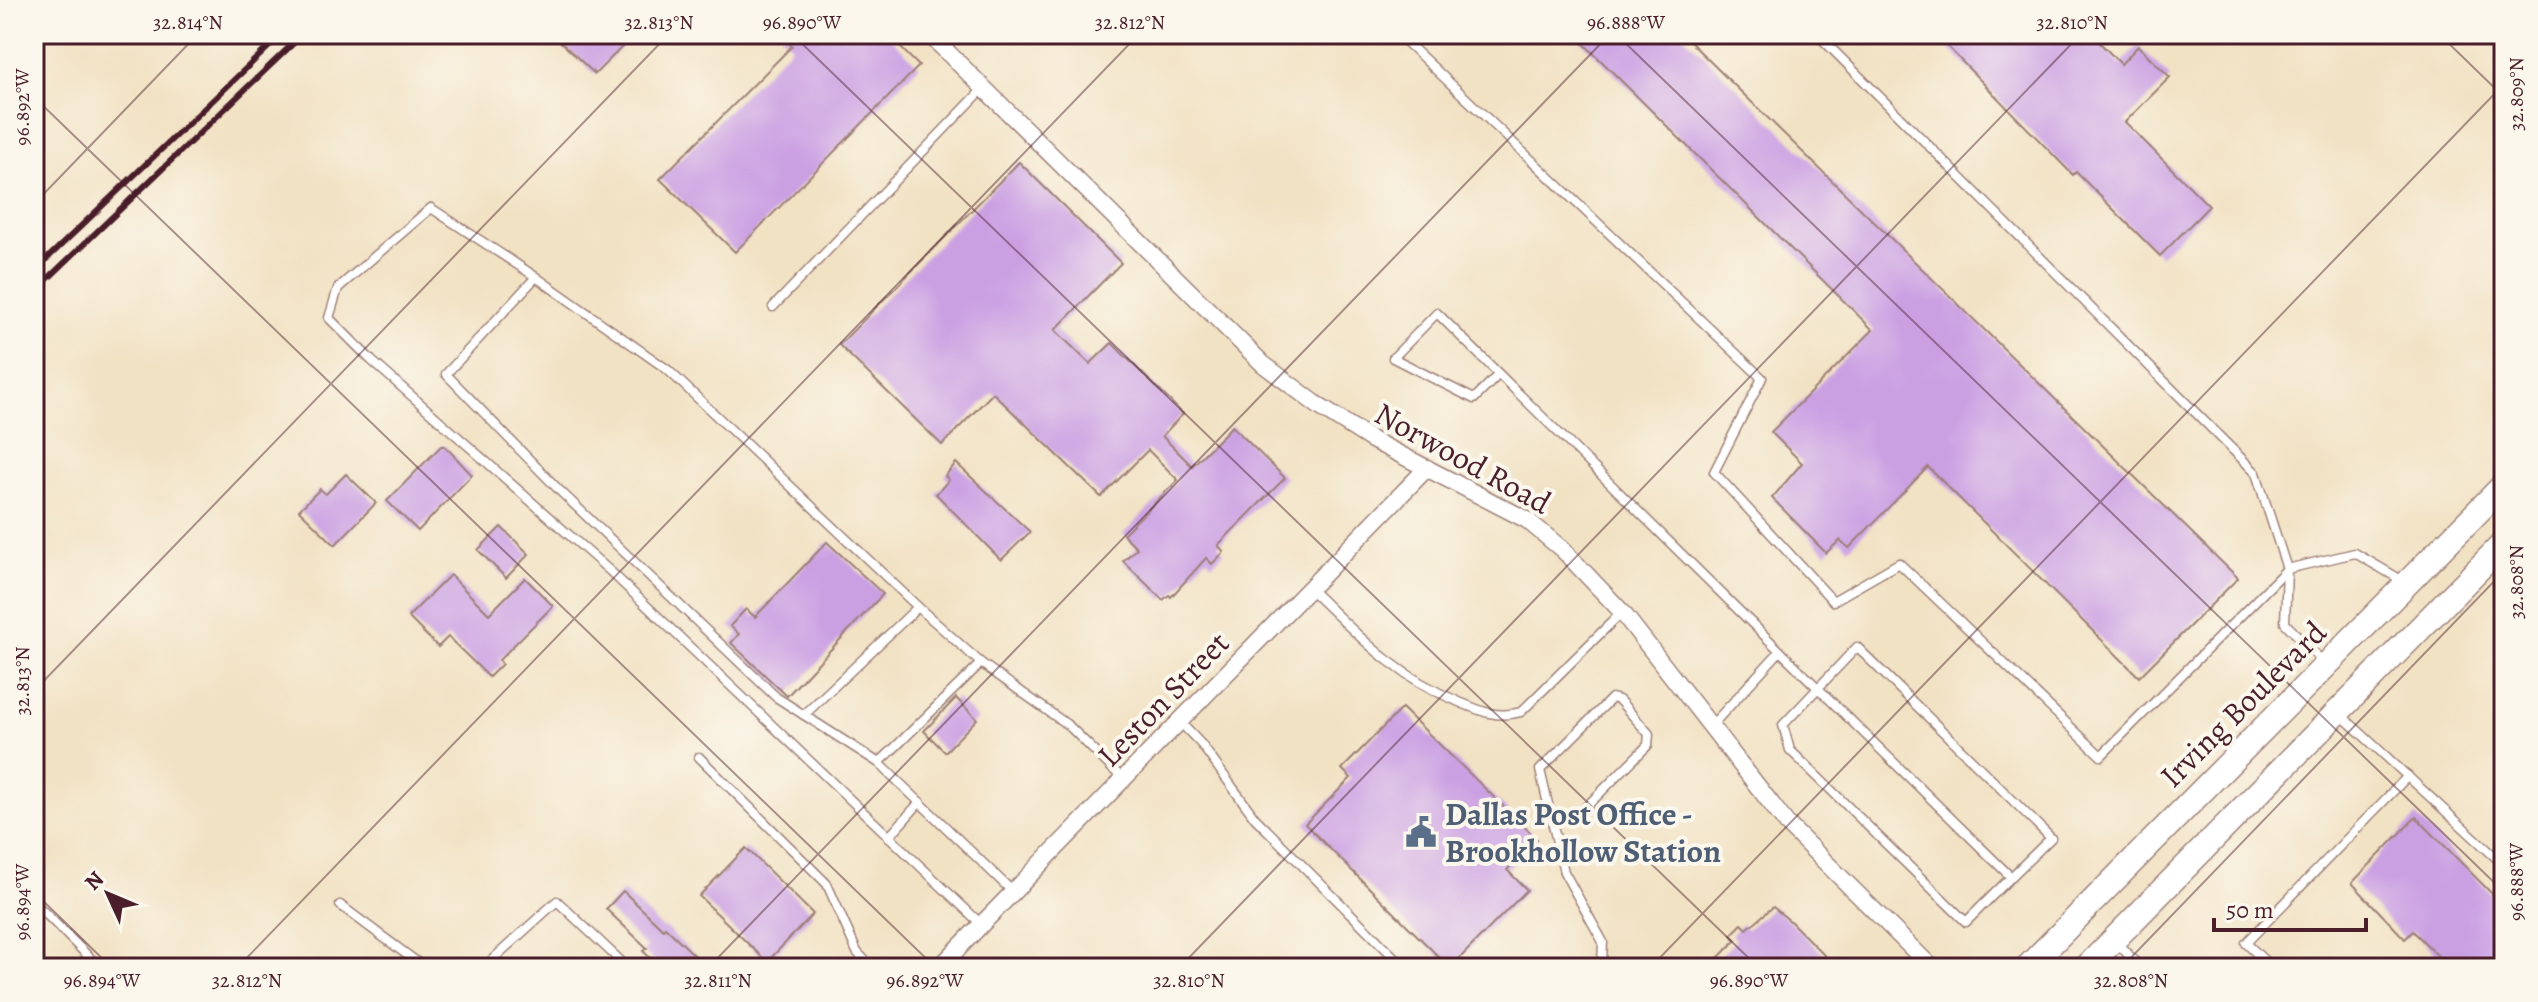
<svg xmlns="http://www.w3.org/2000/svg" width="2538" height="1002" viewBox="0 0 2538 1002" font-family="Alegreya,serif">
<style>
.building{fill:#cba0e3}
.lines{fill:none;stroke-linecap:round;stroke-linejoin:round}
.lane-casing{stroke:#9e8078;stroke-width:11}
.street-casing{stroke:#9e8078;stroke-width:19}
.secondary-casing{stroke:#9e8078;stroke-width:27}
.lane{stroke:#fff;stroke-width:8}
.street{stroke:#fff;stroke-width:16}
.secondary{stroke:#fff;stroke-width:24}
.rail{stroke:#4a1f2b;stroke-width:6}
.ticks{fill:none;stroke:#4a1f2b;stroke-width:2;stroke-opacity:0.45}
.labels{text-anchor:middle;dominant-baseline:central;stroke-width:8;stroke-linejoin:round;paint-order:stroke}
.street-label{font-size:32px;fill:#4a1f2b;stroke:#fbf7ec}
.service-label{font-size:32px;font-weight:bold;fill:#4e5e75;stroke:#fbf7ec;text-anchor:start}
.neatline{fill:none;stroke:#4a1f2b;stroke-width:3}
.ticks-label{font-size:20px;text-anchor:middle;fill:#4a1f2b}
</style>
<rect width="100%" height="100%" fill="#fbf7ec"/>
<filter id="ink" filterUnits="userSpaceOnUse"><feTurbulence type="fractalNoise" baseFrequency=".0125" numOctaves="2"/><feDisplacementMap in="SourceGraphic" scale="16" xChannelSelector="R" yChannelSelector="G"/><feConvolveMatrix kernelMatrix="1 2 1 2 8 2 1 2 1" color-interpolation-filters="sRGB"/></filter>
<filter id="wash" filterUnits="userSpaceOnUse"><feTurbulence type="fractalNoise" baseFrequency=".006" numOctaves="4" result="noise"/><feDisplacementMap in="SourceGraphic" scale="32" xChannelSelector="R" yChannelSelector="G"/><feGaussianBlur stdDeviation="1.8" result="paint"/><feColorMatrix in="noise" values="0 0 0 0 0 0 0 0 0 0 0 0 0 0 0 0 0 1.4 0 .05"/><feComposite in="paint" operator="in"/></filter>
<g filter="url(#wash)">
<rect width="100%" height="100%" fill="#f2e2c4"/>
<g id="blocks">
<g class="building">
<polygon points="552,34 635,34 595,74"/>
<polygon points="780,34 887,34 919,66 735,252 660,179 792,46"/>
<polygon points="1574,34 1682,34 2238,578 2139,677 1928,467 1849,548 1840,540 1826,553 1772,498 1802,463 1771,432 1873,330"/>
<polygon points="1935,34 2091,34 2121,64 2138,46 2170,77 2125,122 2209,206 2160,256 2076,172 2073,175"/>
<polygon points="1019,162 1121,263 1055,330 1090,364 1112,343 1183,414 1162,436 1192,466 1232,426 1285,478 1218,545 1224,552 1212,564 1206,558 1171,597 1169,595 1163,600 1123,561 1137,548 1123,534 1178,480 1148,450 1101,497 993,393 942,445 839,345"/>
<polygon points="441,446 445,446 472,475 418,531 387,501"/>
<polygon points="956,463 1030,532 1001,560 936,494 949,480 945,476"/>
<polygon points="346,474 376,503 335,545 299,510 320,489 326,494"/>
<polygon points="501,527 529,554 506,578 478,550"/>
<polygon points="827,542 883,594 787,696 731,643 739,634 730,626 746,609 755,617"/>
<polygon points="450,575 489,614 525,578 553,606 499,660 502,664 489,677 448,637 438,647 408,617"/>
<polygon points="956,698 977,719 945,752 924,731"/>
<polygon points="1402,708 1537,839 1507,870 1527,890 1450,968 1305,824 1351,778 1342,769"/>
<polygon points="2416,817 2504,906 2504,968 2450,968 2413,931 2405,939 2352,883"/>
<polygon points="746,848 813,914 767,962 699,896"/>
<polygon points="623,891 663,929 665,927 708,968 661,968 643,951 647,948 606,909"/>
<polygon points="1773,907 1790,921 1837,968 1708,968 1736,940 1731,935 1742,924 1747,929"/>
</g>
</g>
</g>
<g filter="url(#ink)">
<use href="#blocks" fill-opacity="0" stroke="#9e8078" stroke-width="2"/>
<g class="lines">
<defs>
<g id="lane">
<polyline points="1398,34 1762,378 1714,472 1833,601 1899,563 2101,756 2287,569 2355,553 2403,581"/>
<polyline points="1817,34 2256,473 2287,569 2285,623 2323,662"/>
<polyline points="536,277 431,208 338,288 329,318 371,360 611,572 981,924"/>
<polyline points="773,307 984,88"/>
<polyline points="1499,374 1474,399 1393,358 1437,313 1780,651"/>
<path d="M 1310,589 C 1359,636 1393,674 1457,701 C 1480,711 1497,719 1521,712 L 1622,612"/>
<polyline points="804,715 776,697 559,490 446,374 536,277 668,370 918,607"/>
<polyline points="2341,715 2504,865"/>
<polyline points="1180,722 1201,744 1255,818 1405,968"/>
<polyline points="1712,725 1780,651 2011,877 1966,922 1790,750 1783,725 1857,647 2051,838 2011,877"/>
<polyline points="699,757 827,884 857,952 872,968"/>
<polyline points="879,763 981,663"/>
<polyline points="1551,816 1577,816 1648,745 1649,734 1619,700 1612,698 1540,770 1564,872 1603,942 1602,962 1596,968"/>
<polyline points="889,837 920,802"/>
<polyline points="1013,892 879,763 804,715 918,607 981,663 1069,726 1123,779"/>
<polyline points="34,902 100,968"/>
<polyline points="340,905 425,968"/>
<polyline points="2117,943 2141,968"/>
<polyline points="483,968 557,901 628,968"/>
<polyline points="2272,968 2246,943 2408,776"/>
</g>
<g id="street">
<polyline points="929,34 1263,364 1320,407 1372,440 1527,520 1563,550 1622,612 1787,824 1932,968"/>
<polyline points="939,968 1427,468"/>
</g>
<g id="secondary">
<polyline points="2027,968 2504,485"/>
<polyline points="2086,968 2504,543"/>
</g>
</defs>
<use href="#lane" class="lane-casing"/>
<use href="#street" class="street-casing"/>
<use href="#secondary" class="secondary-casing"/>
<use href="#lane" class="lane"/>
<use href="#street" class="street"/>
<use href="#secondary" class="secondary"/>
<g class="rail">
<polyline points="34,271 282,34"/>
<polyline points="34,292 303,34"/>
</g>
</g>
</g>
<path class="ticks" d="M 792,34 L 1759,968M 1616,34 L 2504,892M 2439,34 L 2504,97M 34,97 L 936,968M 34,204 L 198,34M 34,691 L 669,34M 34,892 L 112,968M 237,968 L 1139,34M 708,968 L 1610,34M 1179,968 L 2081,34M 1650,968 L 2504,84M 2121,968 L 2504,571"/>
<defs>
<symbol id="civic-bare" viewBox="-9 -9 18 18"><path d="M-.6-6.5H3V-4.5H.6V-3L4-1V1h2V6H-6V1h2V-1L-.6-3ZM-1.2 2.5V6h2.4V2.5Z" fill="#5c6f8a" stroke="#fbf7ec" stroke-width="2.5" paint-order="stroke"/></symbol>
</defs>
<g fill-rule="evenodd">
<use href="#civic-bare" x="1399" y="810" width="44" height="44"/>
</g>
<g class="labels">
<g class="street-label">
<text transform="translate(1463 458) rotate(29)">Norwood Road</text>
<text transform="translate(1163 699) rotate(-46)">Leston Street</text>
<text transform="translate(2243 704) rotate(-45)">Irving Boulevard</text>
</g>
<g class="service-label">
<text x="1445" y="814">Dallas Post Office -<tspan x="1445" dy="37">Brookhollow Station</tspan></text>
</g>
</g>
<rect width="2538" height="1002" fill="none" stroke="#fbf7ec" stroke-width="88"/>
<g transform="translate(108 894) rotate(314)" stroke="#fbf7ec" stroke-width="6" paint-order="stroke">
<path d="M0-6L14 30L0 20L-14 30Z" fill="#4a1f2b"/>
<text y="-12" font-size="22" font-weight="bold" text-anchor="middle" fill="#4a1f2b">N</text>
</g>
<path d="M2214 918v12h152v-12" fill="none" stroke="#4a1f2b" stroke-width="4"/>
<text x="2226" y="918" font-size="24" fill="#4a1f2b" stroke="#fbf7ec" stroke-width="6" paint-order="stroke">50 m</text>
<rect x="44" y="44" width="2450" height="914" class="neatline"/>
<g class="ticks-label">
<text x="188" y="29">32.814°N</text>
<text x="659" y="29">32.813°N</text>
<text x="802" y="29">96.890°W</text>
<text x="1130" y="29">32.812°N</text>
<text x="1626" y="29">96.888°W</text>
<text x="2072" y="29">32.810°N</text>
<text transform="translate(2516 94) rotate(-90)" y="7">32.809°N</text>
<text transform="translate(22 107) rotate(-90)" y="7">96.892°W</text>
<text transform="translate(2516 582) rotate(-90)" y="7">32.808°N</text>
<text transform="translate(22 681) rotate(-90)" y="7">32.813°N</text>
<text transform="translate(2516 882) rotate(-90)" y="7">96.888°W</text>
<text transform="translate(22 902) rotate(-90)" y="7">96.894°W</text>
<text x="102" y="987">96.894°W</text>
<text x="247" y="987">32.812°N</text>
<text x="718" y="987">32.811°N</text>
<text x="925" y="987">96.892°W</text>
<text x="1189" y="987">32.810°N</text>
<text x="1749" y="987">96.890°W</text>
<text x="2131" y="987">32.808°N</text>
</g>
</svg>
